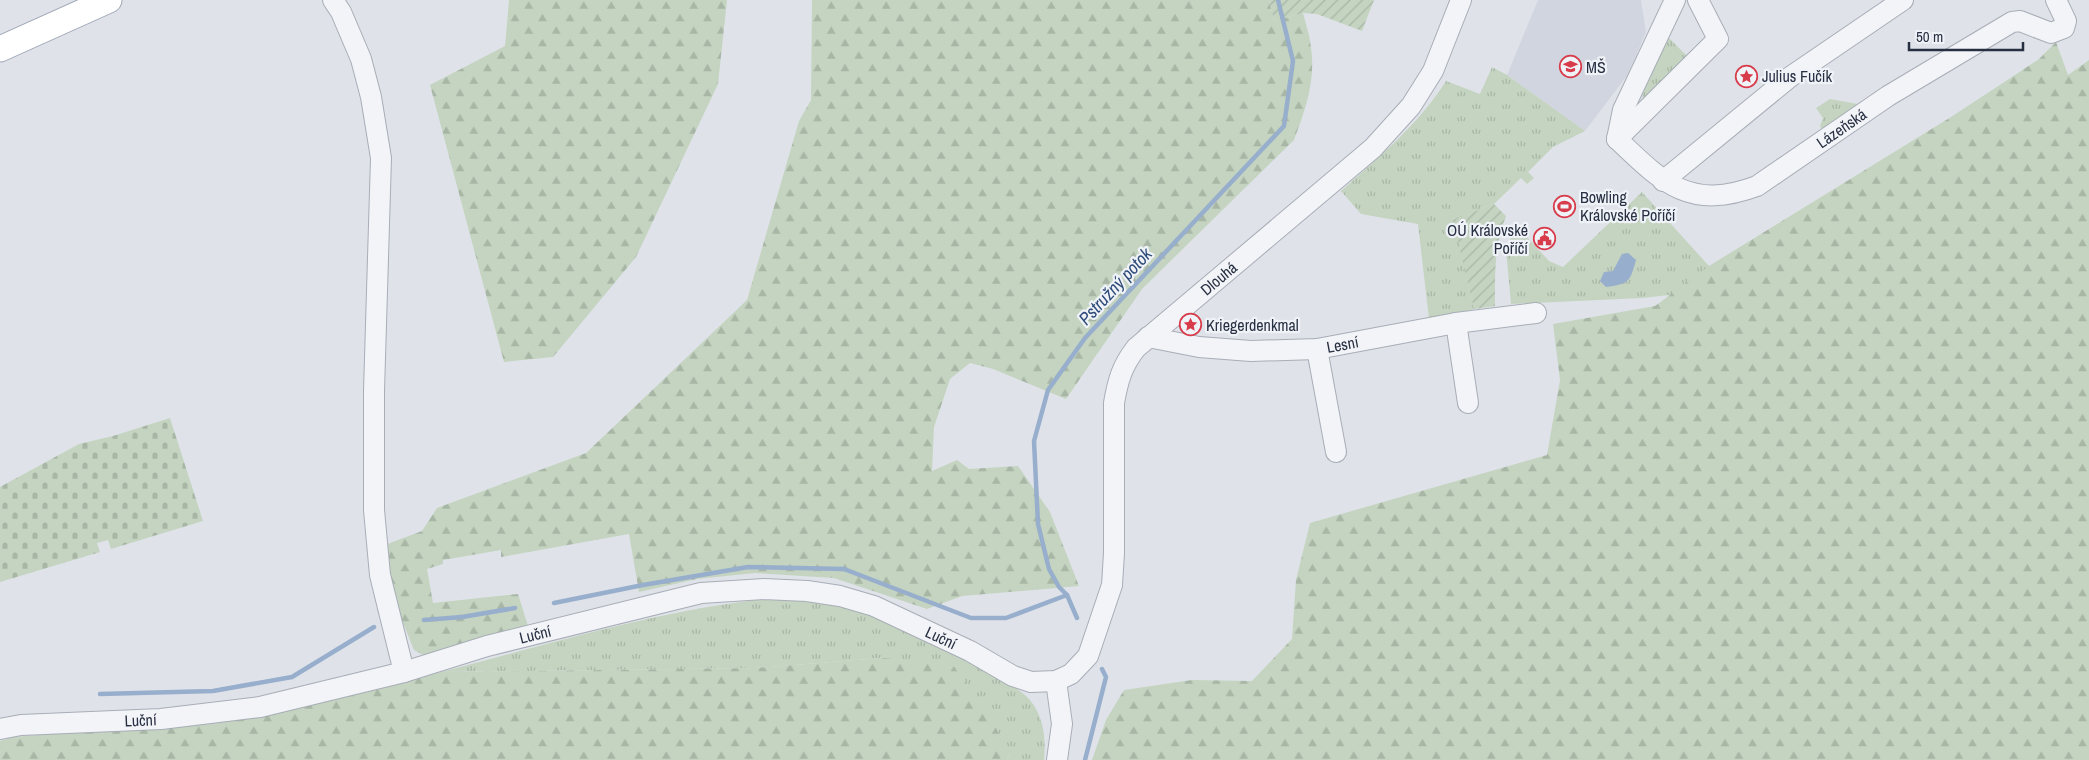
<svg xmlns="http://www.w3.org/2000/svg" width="2089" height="760" viewBox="0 0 2089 760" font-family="'Archivo Narrow',sans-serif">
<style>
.built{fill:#d1d5df}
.grass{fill:url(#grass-tufts)}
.forest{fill:url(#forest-firs)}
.cemetery{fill:url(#cemetery-stones)}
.garden{fill:url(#garden-furrows)}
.water{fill:#97aecc}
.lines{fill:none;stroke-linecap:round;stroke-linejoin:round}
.stream{stroke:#97aecc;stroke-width:4.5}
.minor-casing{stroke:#a8adb7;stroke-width:22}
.major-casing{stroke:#9ea6b6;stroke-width:27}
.minor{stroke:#f2f4f7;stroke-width:20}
.major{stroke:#fff;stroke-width:25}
.labels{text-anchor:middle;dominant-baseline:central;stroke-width:4.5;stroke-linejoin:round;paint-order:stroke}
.poi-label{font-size:16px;fill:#272f42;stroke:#eff2f7;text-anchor:start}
.street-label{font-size:16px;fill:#272f42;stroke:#eff2f7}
.water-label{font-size:18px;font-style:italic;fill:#2e4b79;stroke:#eff2f7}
</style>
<defs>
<pattern id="grass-tufts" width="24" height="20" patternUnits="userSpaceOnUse" patternTransform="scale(1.25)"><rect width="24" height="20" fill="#c4d4c0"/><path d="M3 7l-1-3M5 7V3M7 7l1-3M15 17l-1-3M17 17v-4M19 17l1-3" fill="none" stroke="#a8b6a6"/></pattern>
<pattern id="forest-firs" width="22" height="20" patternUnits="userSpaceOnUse" patternTransform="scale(1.25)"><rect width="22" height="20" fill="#c4d4c0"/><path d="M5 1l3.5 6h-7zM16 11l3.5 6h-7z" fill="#a8b6a6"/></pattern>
<pattern id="cemetery-stones" width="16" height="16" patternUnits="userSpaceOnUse" patternTransform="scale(1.25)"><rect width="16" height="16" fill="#c4d4c0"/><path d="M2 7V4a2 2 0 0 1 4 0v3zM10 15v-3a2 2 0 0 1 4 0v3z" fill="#a8b6a6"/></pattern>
<pattern id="garden-furrows" width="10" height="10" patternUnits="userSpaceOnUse" patternTransform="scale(1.25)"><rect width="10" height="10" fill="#c4d4c0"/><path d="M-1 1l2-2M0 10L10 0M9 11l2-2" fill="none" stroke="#a8b6a6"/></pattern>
</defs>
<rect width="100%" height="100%" fill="#dfe3e9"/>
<polygon class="built" points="1538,0 1641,0 1646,32 1635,58 1626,77 1585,131 1507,75"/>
<g class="grass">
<polygon points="1667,36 1688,57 1644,100 1642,96"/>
<path d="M 1492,67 L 1507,75 L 1585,131 L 1553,147 L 1528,172 L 1534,178 L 1527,184 L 1521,178 L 1494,204 L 1454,220 L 1474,309 L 1429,319 L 1418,224 L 1361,214 L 1341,191 C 1379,157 1419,124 1446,81 L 1480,94 Z"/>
<polygon points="1830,99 1869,106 1824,133 1820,126 1823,118 1816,108"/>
<polygon points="1642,192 1709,266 1733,288 1642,298 1511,304 1506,249 1516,225 1549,261 1563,267"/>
<path d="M 774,598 C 791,599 810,598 827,602 C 881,613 933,641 981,668 C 997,677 1016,685 1029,699 C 1044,716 1046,739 1044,760 L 1007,760 L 1010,755 L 882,658 L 755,668 L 441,672 C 551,644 661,609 774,598 Z"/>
</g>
<g class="forest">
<polygon points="509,0 727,0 718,84 636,257 553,357 504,362 430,85 505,46"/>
<path d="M 812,0 L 1269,0 L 1274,21 L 1303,13 C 1306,25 1310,36 1311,48 C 1316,80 1305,111 1294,140 L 1142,289 L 1066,399 L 993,369 L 970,363 L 950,379 L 934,427 L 932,471 L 957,460 L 969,469 L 1018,466 L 1050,512 L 1079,586 L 962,596 L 927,609 L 834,578 L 755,573 L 697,579 L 639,592 L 629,534 L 501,557 L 501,550 L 443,560 L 443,564 L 427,569 L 433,603 L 518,594 L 528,626 L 425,656 L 414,650 L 396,605 L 382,546 L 422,531 L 437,508 L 586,453 L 747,300 L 799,121 L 811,100 Z"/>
<polygon points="2056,42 2068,75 2089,60 2089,760 1092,760 1106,720 1124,690 1192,680 1252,681 1292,639 1296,580 1310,523 1547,455 1560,380 1553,324 1655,306 1709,266 1951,117 2015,75 2039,59"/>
<polygon points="882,658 951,663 984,706 1010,755 1007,760 0,760 0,741 13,737 99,730 211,724 261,716 441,672 755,668"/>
</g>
<polygon class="cemetery" points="170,418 203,521 111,549 108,540 97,543 100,552 0,582 0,487 79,444 113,436"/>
<g class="garden">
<polygon points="1269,0 1374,0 1362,31 1317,14 1303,13 1274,21"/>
<path d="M 1494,204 L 1506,216 C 1494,247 1495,273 1495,306 L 1474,309 L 1453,220 Z"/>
</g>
<path class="water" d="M 1628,253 L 1636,260 C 1630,282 1629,284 1606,287 L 1600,281 L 1604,272 L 1613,271 L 1622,254 Z"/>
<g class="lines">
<g class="stream">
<polyline points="554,603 643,585 748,567 844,569 971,618 1006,618 1067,595"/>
<polyline points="1077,618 1067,595 1059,587 1049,569 1038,524 1034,441 1048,390 1085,338 1284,126 1293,61 1278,0"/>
<polyline points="424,620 462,617 515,608"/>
<polyline points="100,694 213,691 292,677 374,627"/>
<polyline points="1085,760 1106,677 1102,669"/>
</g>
<defs>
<g id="minor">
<polyline points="333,0 341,12 361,59 371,97 381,158 374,391 374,510 380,575 404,672"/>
<path id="s1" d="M 1617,139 C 1663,183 1690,211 1757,186 L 1888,96 L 2012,22 L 2020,21 L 2051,33 L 2064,28 L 2066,21 L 2056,0"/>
<polyline points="1617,139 1718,39 1698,0"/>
<polyline points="1617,139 1623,110 1675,0"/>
<polyline points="1663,181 1790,77 1903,0"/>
<polyline points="1456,323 1468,403"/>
<path id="s2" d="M 1148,337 L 1199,347 L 1251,351 L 1317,349 L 1456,323 L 1536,313"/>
<polyline points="1317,349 1336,452"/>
<polyline points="1056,681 1062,724 1057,760"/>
<path id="s3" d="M 0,729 L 21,725 L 161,719 L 260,707 L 404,672 L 487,646 L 701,593 L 764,589 L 807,591 L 840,596 L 874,606 L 970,651 L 1013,676 L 1031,682 L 1056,681 L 1071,674 L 1088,656 L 1112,585 L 1114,553 L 1114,403 C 1118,380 1122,366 1136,348 L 1373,148 L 1411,106 L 1433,71 L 1461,0"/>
</g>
<polyline id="major" points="0,49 109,0"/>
</defs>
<use href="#minor" class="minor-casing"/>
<use href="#major" class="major-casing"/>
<use href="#minor" class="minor"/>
<use href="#major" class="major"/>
</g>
<defs>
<symbol id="school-ring" viewBox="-11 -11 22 22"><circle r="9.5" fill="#eff2f7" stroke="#d83b4a" stroke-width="1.5"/><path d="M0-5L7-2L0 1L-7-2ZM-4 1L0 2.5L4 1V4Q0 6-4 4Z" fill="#d83b4a"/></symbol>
<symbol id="sight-ring" viewBox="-11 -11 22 22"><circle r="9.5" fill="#eff2f7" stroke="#d83b4a" stroke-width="1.5"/><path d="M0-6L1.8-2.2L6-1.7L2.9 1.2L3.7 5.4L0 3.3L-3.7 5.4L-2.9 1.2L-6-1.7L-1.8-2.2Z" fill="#d83b4a"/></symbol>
<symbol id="stadium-ring" viewBox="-11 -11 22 22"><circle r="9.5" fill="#eff2f7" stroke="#d83b4a" stroke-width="1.5"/><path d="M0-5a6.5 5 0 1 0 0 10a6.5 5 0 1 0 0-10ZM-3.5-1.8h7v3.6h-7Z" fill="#d83b4a"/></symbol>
<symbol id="civic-ring" viewBox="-11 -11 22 22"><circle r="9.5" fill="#eff2f7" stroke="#d83b4a" stroke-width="1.5"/><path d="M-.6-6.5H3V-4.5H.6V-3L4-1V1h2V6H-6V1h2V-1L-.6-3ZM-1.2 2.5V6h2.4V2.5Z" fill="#d83b4a"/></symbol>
</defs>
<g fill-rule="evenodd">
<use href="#school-ring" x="1558" y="54" width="25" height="25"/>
<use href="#sight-ring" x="1734" y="64" width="25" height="25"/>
<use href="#stadium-ring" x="1552" y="194" width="25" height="25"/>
<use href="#civic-ring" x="1532" y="226" width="25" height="25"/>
<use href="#sight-ring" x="1178" y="312" width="25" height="25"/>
</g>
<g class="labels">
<g class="poi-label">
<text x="1586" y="67">MŠ</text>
<text x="1762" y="76">Julius Fučík</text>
<text x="1580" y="197">Bowling<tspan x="1580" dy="18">Královské Poříčí</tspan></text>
<text x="1528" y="230" text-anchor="end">OÚ Královské<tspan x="1528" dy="18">Poříčí</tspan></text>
<text x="1206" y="325">Kriegerdenkmal</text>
</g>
<g class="street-label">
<text stroke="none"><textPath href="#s1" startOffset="262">Lázeňská</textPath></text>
<text stroke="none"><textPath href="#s3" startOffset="1558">Dlouhá</textPath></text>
<text stroke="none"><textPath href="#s2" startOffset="196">Lesní</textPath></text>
<text stroke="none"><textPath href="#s3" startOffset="546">Luční</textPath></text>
<text stroke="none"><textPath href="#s3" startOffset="966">Luční</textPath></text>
<text stroke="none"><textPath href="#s3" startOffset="141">Luční</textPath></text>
</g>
<g class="water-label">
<text transform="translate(1115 286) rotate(-47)">Pstružný potok</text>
</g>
</g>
<path d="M1909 42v8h114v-8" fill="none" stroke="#272f42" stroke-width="2.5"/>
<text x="1916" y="42" font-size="15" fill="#272f42" stroke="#eff2f7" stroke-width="4" paint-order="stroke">50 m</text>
</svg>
